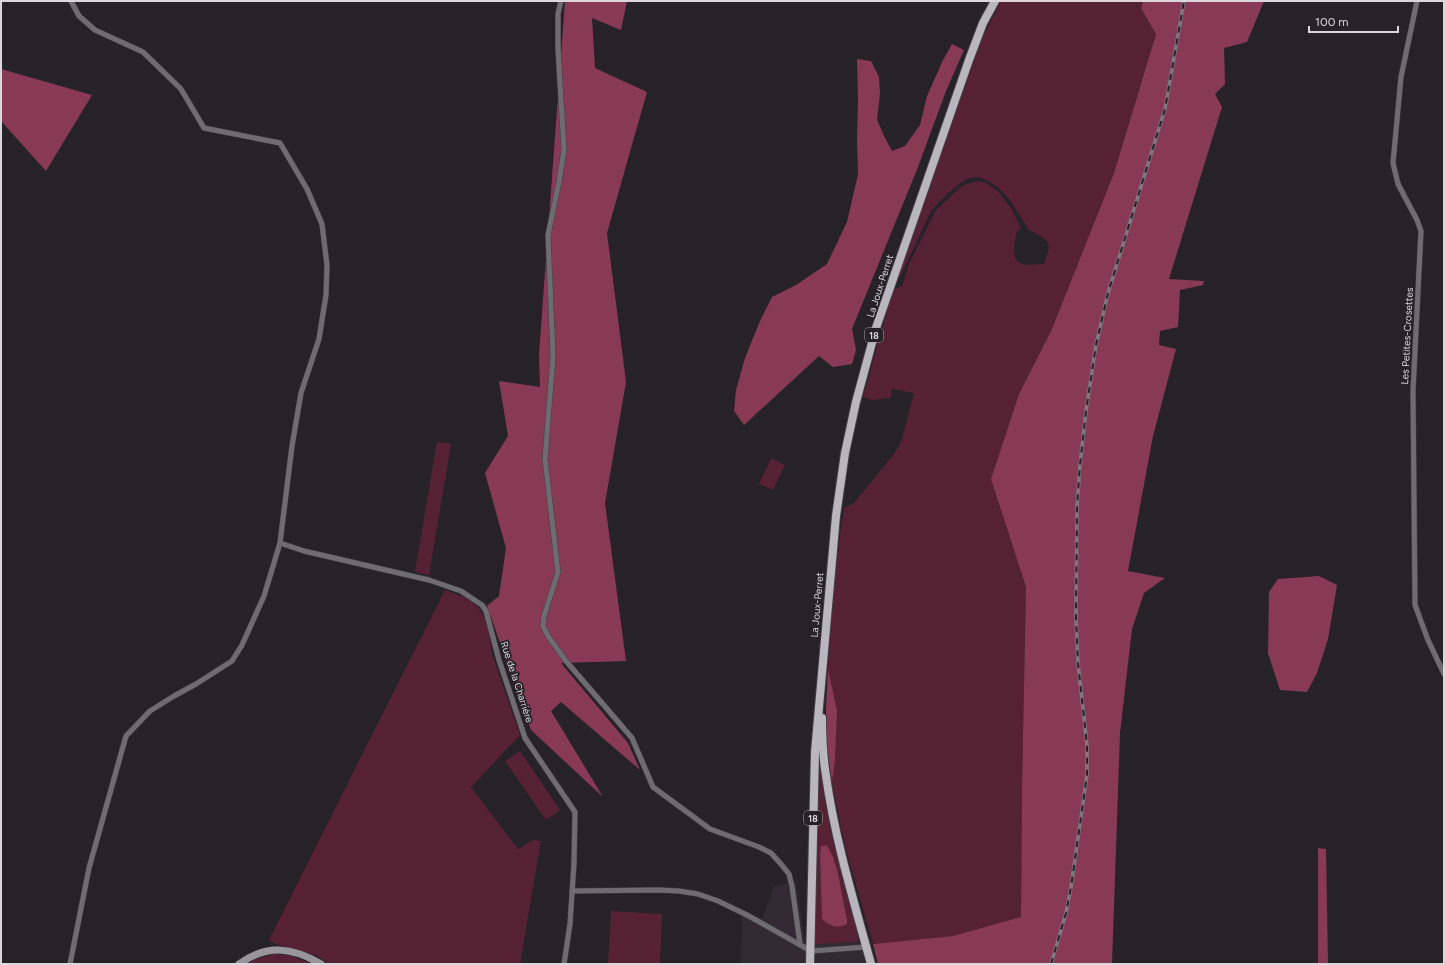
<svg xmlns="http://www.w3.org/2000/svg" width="1445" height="965" viewBox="0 0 1445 965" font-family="Figtree,sans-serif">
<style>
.built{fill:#322934}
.green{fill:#562233;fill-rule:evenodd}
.forest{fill:#883a55}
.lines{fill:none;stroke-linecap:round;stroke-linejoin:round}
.minor-casing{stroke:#443f45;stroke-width:6}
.secondary-casing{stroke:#443f45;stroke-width:8}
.primary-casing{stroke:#443f45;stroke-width:10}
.minor{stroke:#6e6c70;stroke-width:5}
.secondary{stroke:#98969c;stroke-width:7}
.primary{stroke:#b9b6be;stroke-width:8}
.rail-casing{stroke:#7d787d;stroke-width:3.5}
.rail{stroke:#272228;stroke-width:2;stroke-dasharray:6;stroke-linecap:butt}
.labels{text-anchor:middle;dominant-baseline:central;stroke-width:3.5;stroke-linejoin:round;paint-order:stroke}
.shield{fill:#272228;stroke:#a5a1a5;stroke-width:1}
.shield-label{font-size:9px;font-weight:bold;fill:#dbd7db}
.street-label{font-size:10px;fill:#dbd7db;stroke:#272228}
</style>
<rect width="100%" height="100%" fill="#272228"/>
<polygon class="built" points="796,882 805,944 860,942 868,964 741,964 742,910 762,919 774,886"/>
<g class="green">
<path d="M 1001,1 L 1143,1 L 1141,8 L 1156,33 L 1114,173 L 1052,329 L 1019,394 L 991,479 L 1026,587 L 1022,788 L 1021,917 L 953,936 L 873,944 L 845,846 L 832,783 L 835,760 L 837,711 L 828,668 L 832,591 L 844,508 L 854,503 L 895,453 L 902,439 L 914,393 L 892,389 L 891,398 L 871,400 L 863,397 L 893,290 L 902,286 L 909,264 L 936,210 L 962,186 L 977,181 L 984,182 L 998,191 L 1011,208 L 1021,228 L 1017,231 C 1015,241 1009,259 1022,264 C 1027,266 1038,264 1044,264 L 1049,248 L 1048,242 L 1041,236 L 1029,230 L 1010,200 L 999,188 L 990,182 L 979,177 L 969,178 L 960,183 L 942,199 L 931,211 L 900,277 L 898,277 L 982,39 Z"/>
<polygon points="437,442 451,444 429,575 415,572"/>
<polygon points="771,458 785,465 773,490 759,484"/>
<polygon points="445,590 466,598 479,608 484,617 489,632 492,654 520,735 471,787 518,849 533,840 541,841 520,964 329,964 316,955 278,945 269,940"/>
<polygon points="520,751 560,810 546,820 505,761"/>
<path d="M 819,752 L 824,797 L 831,831 L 858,931 L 859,938 L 857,942 L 814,944 ZM 827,845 L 833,857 L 838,873 L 847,920 L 822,919 L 820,856 L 821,846 Z"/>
<polygon points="611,911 662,914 660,964 608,964"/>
<polygon points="274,954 292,956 312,964 248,964 253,960"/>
</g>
<g class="forest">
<polygon points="565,1 627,1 621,30 592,18 595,68 647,92 607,233 626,382 605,503 626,661 561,663 628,743 640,770 561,702 551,711 603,797 531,730 487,606 499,596 506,548 485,473 508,436 499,381 540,387 539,354"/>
<polygon points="1143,1 1264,1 1247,42 1224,48 1225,84 1215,94 1222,107 1169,279 1204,281 1203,285 1180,290 1178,327 1160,331 1159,345 1176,349 1153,436 1128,571 1165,578 1144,593 1132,629 1120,733 1112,964 878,964 873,944 953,936 1021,917 1022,788 1026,587 991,479 1019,394 1052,329 1114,173 1156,34 1141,8"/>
<polygon points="952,44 964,50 946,91 918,167 852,329 856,350 852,364 833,367 819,356 744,425 734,411 736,390 745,358 760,321 772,297 796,285 827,264 847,222 858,174 857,139 858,99 857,59 871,61 879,77 880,94 877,120 885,138 892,151 905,146 920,125 927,96 943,60"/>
<polygon points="1,69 92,95 46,171 1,121"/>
<polygon points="1319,576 1337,585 1328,639 1317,673 1307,692 1280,690 1268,653 1269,592 1278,579"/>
<polygon points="828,668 837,711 835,760 832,783 827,746 826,708"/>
<path d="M 827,845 L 833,857 L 838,873 L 847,920 L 847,924 C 837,929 830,926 822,919 L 820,856 L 821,846 Z"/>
<polygon points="1318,848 1326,849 1328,964 1318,964"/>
</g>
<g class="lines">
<defs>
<g id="minor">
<polyline points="561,1 558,14 558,49 564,150 559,182 548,235 553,356 545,459 558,572 544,616 543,626 548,636 566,661 632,738 653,787 710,829 759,847 771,853 781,864 789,874 792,886 800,944"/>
<polyline points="1417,1 1401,77 1393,163 1398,184 1417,220 1421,231 1413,391 1415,605 1428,640 1444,674"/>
<polyline points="280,543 304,551 429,580 461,591 482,605 486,611 499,660 525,738 575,812 574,863 570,924 564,964"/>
<polyline points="572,891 658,890 679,891 698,894 718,901 747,915 811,951 867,947"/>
<polyline points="70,964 89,868 126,736 150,711 174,696 196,684 232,661 242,645 264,596 280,543 292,446 301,393 319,339 326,295 327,265 322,224 307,189 280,143 204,128 181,89 143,52 95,30 79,16 71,1"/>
</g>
<path id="secondary" d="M 239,964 C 267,944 292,947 321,964"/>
<g id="primary">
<path d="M 822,718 C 822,737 823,757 826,776 C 835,840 854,902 871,964"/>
<polyline points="810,964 815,752 836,516 845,453 856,402 876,328 969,60 983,23 995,1"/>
</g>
</defs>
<use href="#minor" class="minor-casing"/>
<use href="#secondary" class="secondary-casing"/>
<use href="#primary" class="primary-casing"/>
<use href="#minor" class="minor"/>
<use href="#secondary" class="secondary"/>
<use href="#primary" class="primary"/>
<defs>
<polyline id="rail" points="1051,964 1066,913 1071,887 1087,775 1087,745 1078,663 1076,618 1077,507 1080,465 1086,411 1096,345 1108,293 1165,109 1184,1"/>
</defs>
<use href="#rail" class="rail-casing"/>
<use href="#rail" class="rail"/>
</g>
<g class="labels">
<g class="shield">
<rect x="865" y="328" width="18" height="14" rx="3"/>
<rect x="804" y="811" width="18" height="14" rx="3"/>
</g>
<g class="shield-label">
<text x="874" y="335">18</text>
<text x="813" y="818">18</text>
</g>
<g class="street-label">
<text transform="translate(880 286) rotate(-72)">La Joux-Perret</text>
<text transform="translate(1407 336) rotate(-87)">Les Petites-Crosettes</text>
<text transform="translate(817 605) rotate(-85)">La Joux-Perret</text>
<text transform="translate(517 682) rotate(72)">Rue de la Charrière</text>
</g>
</g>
<rect width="1445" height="965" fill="none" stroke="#dbd7db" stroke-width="4"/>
<path d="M1309 26v6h89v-6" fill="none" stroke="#dbd7db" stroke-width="2"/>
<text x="1315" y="26" font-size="12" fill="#dbd7db" stroke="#272228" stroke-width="3" paint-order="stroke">100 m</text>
</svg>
